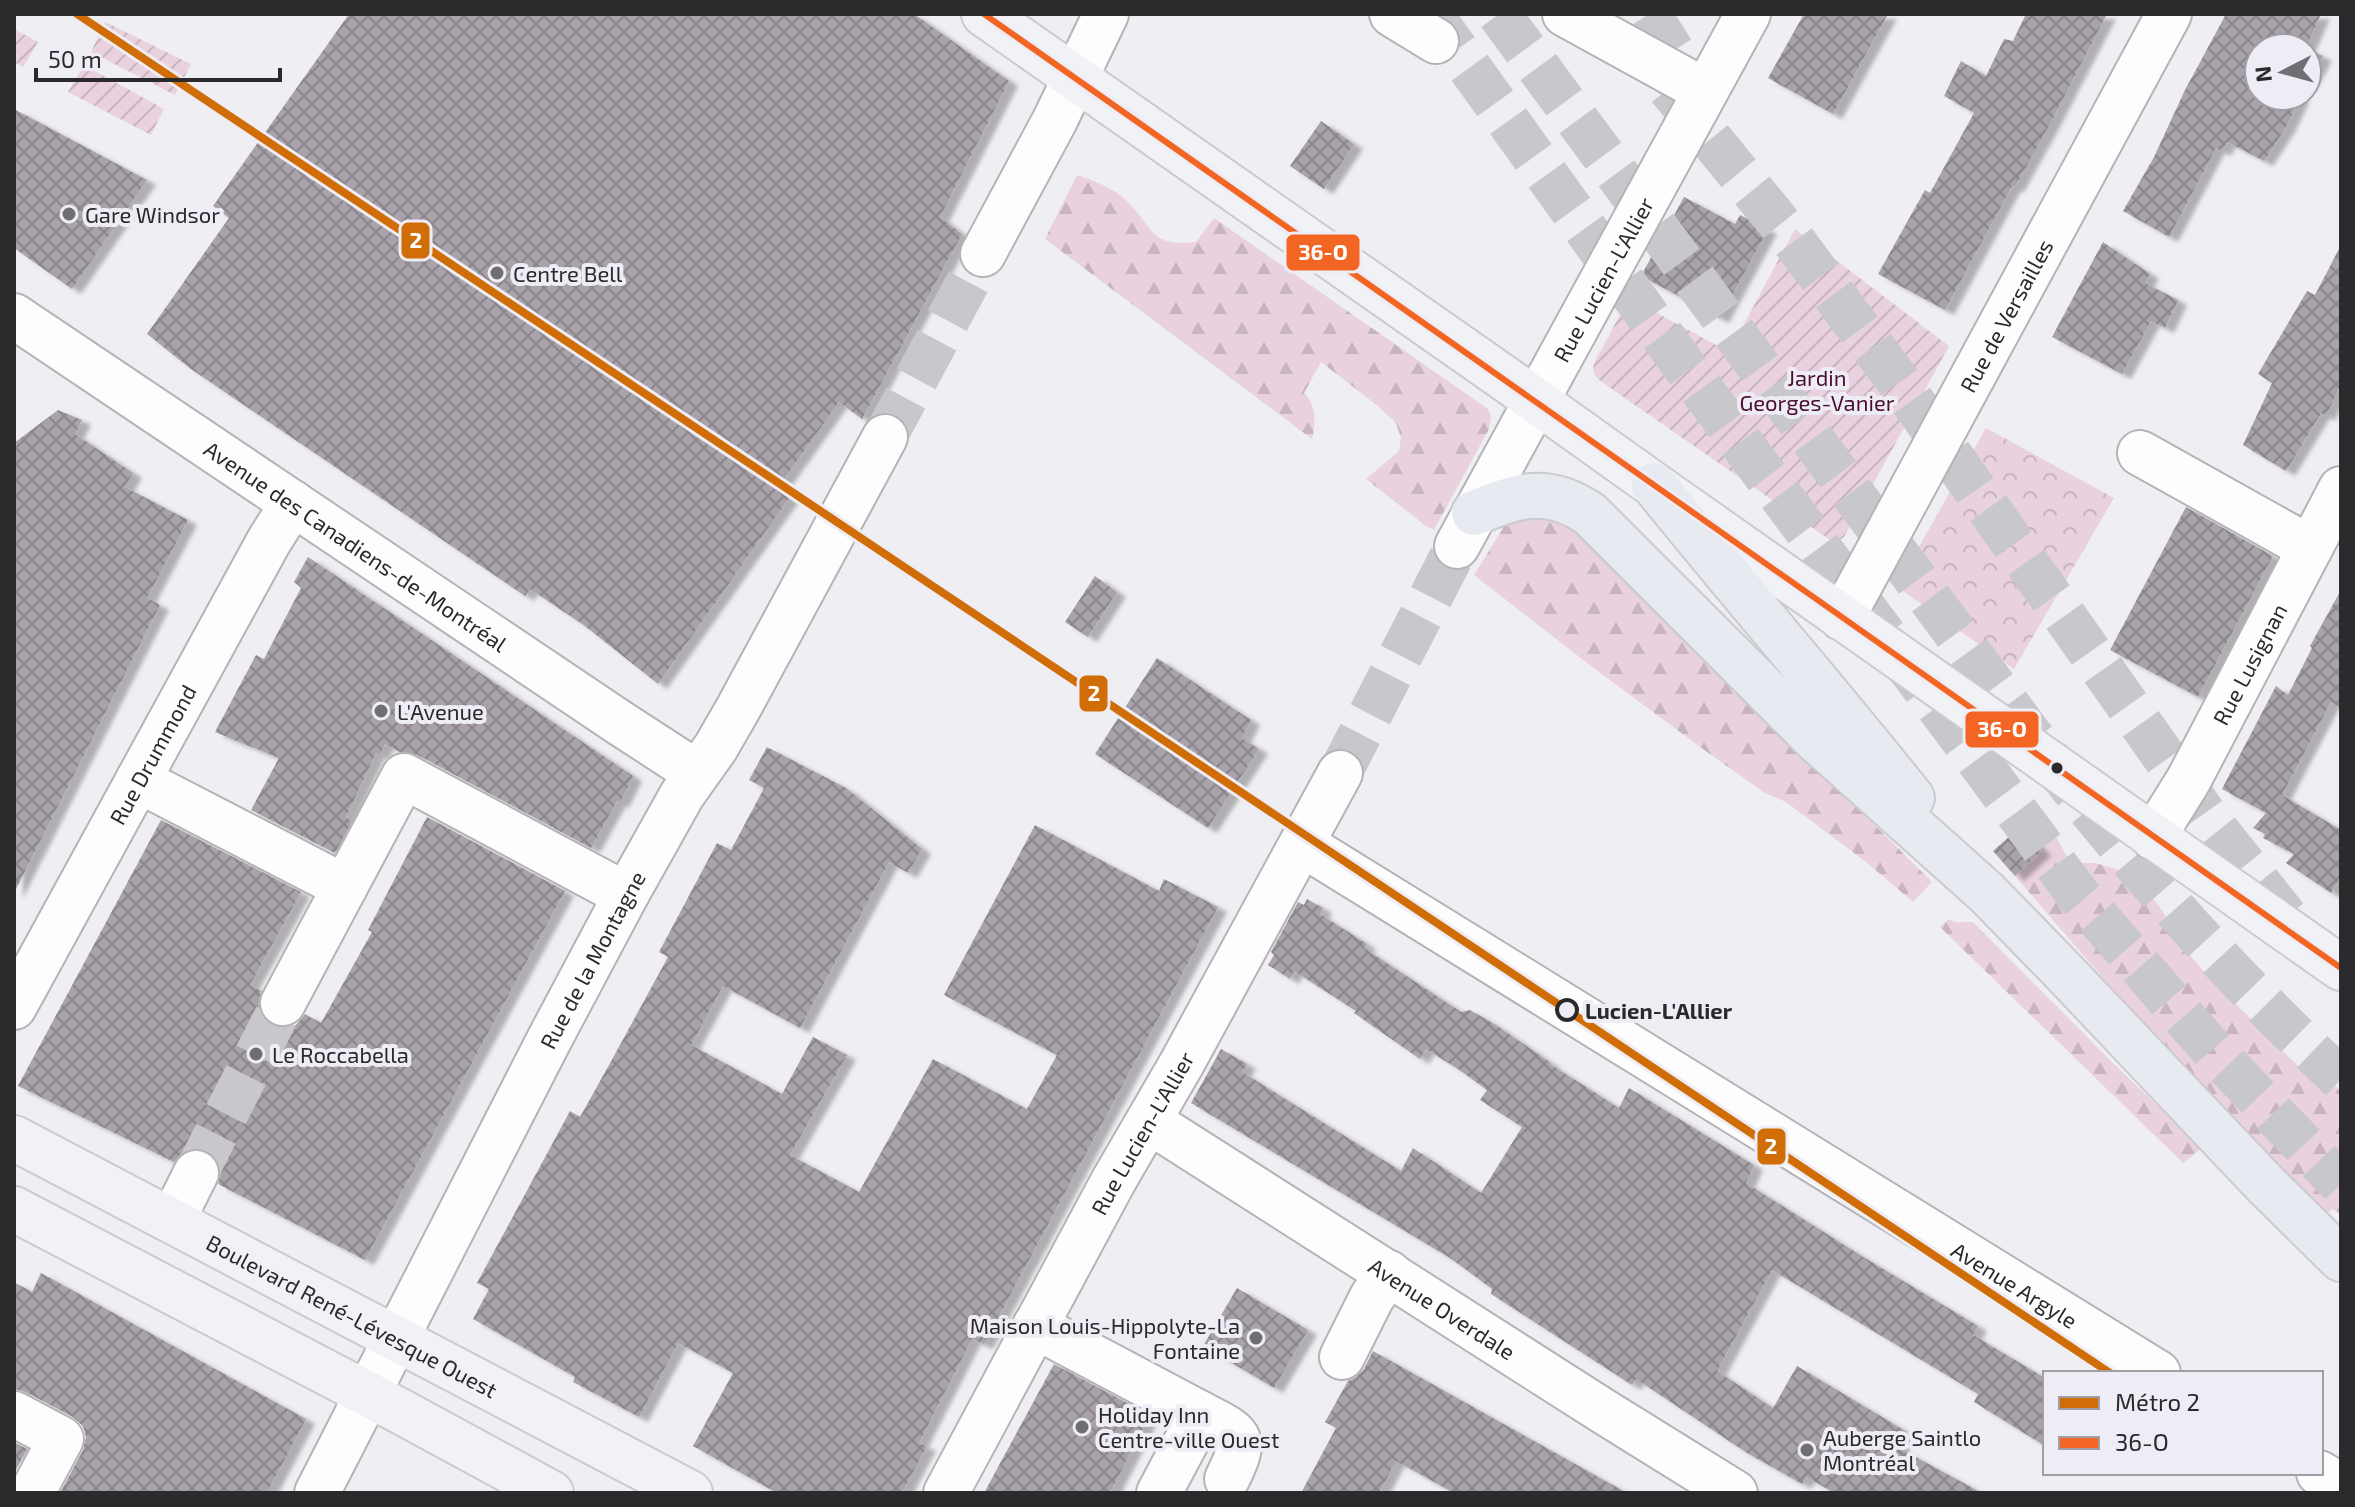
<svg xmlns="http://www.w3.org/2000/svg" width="2355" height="1507" viewBox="0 0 2355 1507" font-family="'Exo 2',sans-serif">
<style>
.forest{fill:url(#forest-firs)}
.park{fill:url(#park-crowns)}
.garden{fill:url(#garden-furrows)}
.building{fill:url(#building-cross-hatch);filter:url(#shadow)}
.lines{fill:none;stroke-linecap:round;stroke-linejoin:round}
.minor-tunnel{stroke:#c8c7cb;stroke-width:44;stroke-dasharray:44 22;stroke-linecap:butt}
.highway-tunnel{stroke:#c8c7cb;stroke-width:44;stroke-dasharray:44 22;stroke-linecap:butt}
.minor-casing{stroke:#b4b4b7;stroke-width:48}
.major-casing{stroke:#cbcacd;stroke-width:48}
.highway-casing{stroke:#cbcacd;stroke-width:48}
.minor{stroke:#fdfdfd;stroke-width:44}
.major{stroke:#f0f2f6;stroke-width:44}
.highway{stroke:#e8eaf1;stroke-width:44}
.bus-1-casing{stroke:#eeedf5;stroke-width:12}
.bus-1{stroke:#f26522;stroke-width:6}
.metro-1-casing{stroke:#eeedf5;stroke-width:14}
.metro-1{stroke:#d06d07;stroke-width:8}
.poi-dot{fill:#6f6e72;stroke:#eeedf5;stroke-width:3}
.bus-dot{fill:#2a292c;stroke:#eeedf5;stroke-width:3}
.stop-dot{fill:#eeedf5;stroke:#2a292c;stroke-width:4}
.labels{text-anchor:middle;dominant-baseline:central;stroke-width:8;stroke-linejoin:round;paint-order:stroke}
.poi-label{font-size:22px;fill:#2a292c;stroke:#eeedf5;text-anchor:start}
.street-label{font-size:22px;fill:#2a292c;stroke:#eeedf5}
.park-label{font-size:22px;fill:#4b0e2f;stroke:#eeedf5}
.stop-label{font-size:22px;font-weight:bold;fill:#2a292c;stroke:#eeedf5;text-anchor:start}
.line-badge{stroke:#eeedf5;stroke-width:3}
.badge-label{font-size:22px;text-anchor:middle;font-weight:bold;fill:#fff}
</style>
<defs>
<pattern id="forest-firs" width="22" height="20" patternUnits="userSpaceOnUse" patternTransform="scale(2)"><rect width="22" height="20" fill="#e9d2dd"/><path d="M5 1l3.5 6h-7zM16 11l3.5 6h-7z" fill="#c8b4be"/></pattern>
<pattern id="park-crowns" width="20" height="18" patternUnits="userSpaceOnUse" patternTransform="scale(2)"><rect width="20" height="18" fill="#e9d2dd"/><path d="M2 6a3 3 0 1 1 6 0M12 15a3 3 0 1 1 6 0" fill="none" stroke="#c8b4be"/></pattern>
<pattern id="garden-furrows" width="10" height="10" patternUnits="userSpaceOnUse" patternTransform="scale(2)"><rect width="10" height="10" fill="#e9d2dd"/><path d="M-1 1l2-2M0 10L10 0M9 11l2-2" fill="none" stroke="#c8b4be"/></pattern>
<pattern id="building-cross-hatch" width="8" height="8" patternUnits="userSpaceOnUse" patternTransform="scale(2)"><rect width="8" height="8" fill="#a9a2ab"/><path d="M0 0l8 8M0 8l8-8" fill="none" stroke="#8a848b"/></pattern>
<filter id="shadow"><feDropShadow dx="9" dy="5" stdDeviation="2" flood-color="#0004"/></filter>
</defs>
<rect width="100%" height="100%" fill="#efeff3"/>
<g class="forest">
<path d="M 1077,175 C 1095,181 1114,188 1127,201 C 1155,229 1149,247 1196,242 L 1214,218 L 1488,409 L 1491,416 L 1489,429 L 1434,530 L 1426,526 L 1366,479 L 1399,451 L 1401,438 L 1396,423 L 1378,406 L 1321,362 L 1304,393 C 1316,403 1316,424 1312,439 L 1045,239 Z"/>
<polygon points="1537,509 1577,528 1932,882 1913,902 1866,862 1786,802 1765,793 1707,752 1591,666 1474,575 1508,520"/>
<path d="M 2054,833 L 2066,855 L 2080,863 L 2095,863 L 2117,869 L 2139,883 L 2157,903 L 2190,955 L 2210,978 L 2297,1065 C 2315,1076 2327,1074 2341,1092 L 2341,1214 L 2332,1209 L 2323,1218 L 2146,1028 L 2015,876 L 2041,852 L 2037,846 Z"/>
<polygon points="1949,919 1955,922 1973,922 2118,1068 2202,1148 2183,1163 1940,927"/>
</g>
<polygon class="park" points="1986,428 2114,498 2014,669 1900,589 1901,582 1916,552"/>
<g class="garden">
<polygon points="105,22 191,64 175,95 91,52"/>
<polygon points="14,29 38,42 23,67 14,62"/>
<polygon points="84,65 164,109 151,135 68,92"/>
<path d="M 1795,229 L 1949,346 L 1844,537 L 1838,541 L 1830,540 L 1606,385 C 1597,378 1591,375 1594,363 L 1629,298 L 1729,352 Z"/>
</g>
<g class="building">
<polygon points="349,14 914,14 1009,81 940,217 962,234 862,419 839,402 777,489 790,497 658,684 585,626 530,589 525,596 191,369 147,334 229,218 213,206"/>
<polygon points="1804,14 1888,14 1833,114 1768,78"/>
<polygon points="2026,14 2107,14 2050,124 2015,187 2012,186 1945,310 1878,274 1925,190 1930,193 1974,113 1944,96 1961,61 1986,76 2004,39 2013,41"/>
<polygon points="2226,14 2321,14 2306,48 2259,48 2259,96 2301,96 2286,127 2264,161 2227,142 2222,151 2216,148 2169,237 2123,211 2154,157 2185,90"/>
<polygon points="2307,48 2323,56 2307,86"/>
<polygon points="14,109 147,180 72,289 14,248"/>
<polygon points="1321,121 1354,144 1324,189 1290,166"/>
<polygon points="1684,197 1735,224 1740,215 1768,229 1720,318 1641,276"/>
<polygon points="2103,242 2150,274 2145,283 2178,300 2165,328 2151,321 2122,374 2052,337"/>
<polygon points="2341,245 2341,384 2326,416 2321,413 2286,471 2243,445 2272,383 2258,374 2307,291 2315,295"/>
<polygon points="58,410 82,420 75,434 133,473 125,487 188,520 147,598 160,605 14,893 14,443"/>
<polygon points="2186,507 2273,556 2198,697 2110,650"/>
<polygon points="308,557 633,776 620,803 617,801 591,848 416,754 400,752 385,744 380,755 376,753 346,817 352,821 335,853 251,810 279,758 215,732 256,655 264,659 301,588 294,582"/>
<polygon points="1095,576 1117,592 1088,637 1065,622"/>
<polygon points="2341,590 2341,708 2331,702 2282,795 2341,830 2341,876 2331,893 2286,863 2294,854 2263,838 2265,834 2253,828 2266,813 2222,789 2276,686 2288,695 2312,648 2310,646"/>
<polygon points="1157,658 1251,720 1242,738 1259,749 1208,828 1095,754"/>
<polygon points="767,747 846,788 922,849 908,873 889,862 800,1028 723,986 691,1045 782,1094 813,1037 847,1055 790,1155 859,1192 933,1059 1027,1109 1057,1055 944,995 1035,825 1159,891 1164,879 1218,907 984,1344 972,1339 919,1443 927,1446 902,1493 777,1493 693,1446 733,1373 678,1343 639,1417 573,1382 575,1377 473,1319 489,1289 477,1283 570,1111 580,1117 609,1065 668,957 659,952 717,843 731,850 764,788 749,780"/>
<polygon points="427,817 565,891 365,1260 218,1184 221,1172 217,1160 206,1150 195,1148 183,1152 174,1162 18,1086 161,820 301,892 250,985 261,991 258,1005 262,1017 272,1025 283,1028 296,1025 305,1014 321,1023 372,932 368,930"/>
<polygon points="2020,827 2042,851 2015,876 1993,851"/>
<polygon points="1307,899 1323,908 1320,914 1367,944 1364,948 1461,1012 1470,1010 1496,1025 1551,1063 1550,1064 1619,1108 1629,1088 1754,1165 1746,1183 1860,1255 1978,1326 1973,1335 2045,1378 2045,1446 1974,1402 1978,1394 1772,1270 1717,1371 1773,1408 1797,1366 1907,1432 1899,1448 1982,1493 1834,1493 1807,1477 1802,1484 1747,1453 1636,1379 1632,1385 1491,1294 1492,1289 1450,1258 1191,1103 1221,1049 1247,1064 1242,1072 1401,1171 1413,1148 1481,1193 1522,1127 1480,1100 1487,1090 1458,1069 1426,1049 1420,1059 1354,1013 1356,1011 1294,971 1290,979 1268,965 1274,955 1271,952 1298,902 1304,905"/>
<polygon points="41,1273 306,1419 267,1493 60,1493 83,1450 86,1437 83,1426 73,1417 26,1392 14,1389 14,1282 32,1292"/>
<polygon points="1237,1288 1308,1330 1274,1388 1203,1346"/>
<polygon points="1373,1351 1627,1493 1454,1493 1396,1461 1379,1493 1301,1493 1336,1428 1325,1422 1348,1381 1356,1377 1364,1369"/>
<polygon points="1054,1364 1150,1415 1110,1493 984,1493"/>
<polygon points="14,1442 27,1449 14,1474"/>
</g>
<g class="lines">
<g class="minor-tunnel">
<polyline points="885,437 983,254"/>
<polyline points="1340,773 1457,546"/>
<polyline points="196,1173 283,1003"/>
</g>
<g class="highway-tunnel">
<polyline points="1431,14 1681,362 2079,896 2217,1055 2341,1184"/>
<path d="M 1499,14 L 2029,733 C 2124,856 2227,974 2341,1079"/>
<polyline points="1649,14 1701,96"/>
<polyline points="1669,88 1793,240 1896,378 2211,823 2294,927"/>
</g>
<defs>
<g id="minor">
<polyline points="1392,14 1436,41"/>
<polyline points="1565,14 1705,91"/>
<polyline points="983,254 1055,120 1106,14"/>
<path id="s1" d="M 14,316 L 620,723 L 697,773"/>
<polyline points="2140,453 2310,548"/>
<path id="s2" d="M 1457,546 L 1748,14"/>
<path id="s3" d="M 1842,618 L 2169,14"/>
<polyline points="138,780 345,887"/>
<path id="s4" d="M 2153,837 L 2188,781 L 2341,489"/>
<path id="s5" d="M 1302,844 L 2158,1373"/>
<polyline points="283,1003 404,776 626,895"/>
<path id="s6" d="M 14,1007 L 269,541 L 293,503"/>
<path id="s7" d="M 1149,1121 L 1603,1411 L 1735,1493"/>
<polyline points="173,1219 196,1173"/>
<polyline points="1035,1326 1201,1414 1159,1493"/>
<polyline points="1342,1357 1372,1297 1389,1273"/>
<polyline points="14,1414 61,1439 32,1493"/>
<path d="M 1201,1414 C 1241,1435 1249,1435 1227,1479"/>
<polyline points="2319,1473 2341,1486"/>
<path id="s8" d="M 317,1493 L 549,1040 L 626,895 L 682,795 L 716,747 L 739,707 L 885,437"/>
<path id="s9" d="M 946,1493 L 1114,1180 L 1182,1063 L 1340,773"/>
</g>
<g id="major">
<polyline points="984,14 1514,385 1654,485 2341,968"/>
<path id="s10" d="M 14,1138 L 690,1493"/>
<polyline points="14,1209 400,1411 551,1493"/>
</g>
<g id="highway">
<path d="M 1654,485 C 1739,591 1828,692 1912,798"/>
<path d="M 1474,513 C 1518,495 1548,485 1590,514 L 1815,739 L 1987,893 L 2062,970 L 2266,1185 L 2341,1259"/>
</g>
</defs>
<use href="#minor" class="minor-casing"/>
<use href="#major" class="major-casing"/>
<use href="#highway" class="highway-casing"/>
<use href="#minor" class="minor"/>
<use href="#major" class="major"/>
<use href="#highway" class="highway"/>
<defs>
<polyline id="bus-1" points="984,14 2341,968"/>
</defs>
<use href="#bus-1" class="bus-1-casing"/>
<use href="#bus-1" class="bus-1"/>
<defs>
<polyline id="metro-1" points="77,14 2110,1373"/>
</defs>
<use href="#metro-1" class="metro-1-casing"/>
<use href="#metro-1" class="metro-1"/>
</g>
<g class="poi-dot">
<circle cx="69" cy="214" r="8"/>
<circle cx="497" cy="273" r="8"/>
<circle cx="381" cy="711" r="8"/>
<circle cx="256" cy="1054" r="8"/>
<circle cx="1256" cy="1338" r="8"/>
<circle cx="1082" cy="1427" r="8"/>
<circle cx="1807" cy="1450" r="8"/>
</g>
<circle class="bus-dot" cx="2057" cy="768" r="7"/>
<circle class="stop-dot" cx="1567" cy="1010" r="10"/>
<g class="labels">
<g class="poi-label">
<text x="85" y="214">Gare Windsor</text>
<text x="513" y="273">Centre Bell</text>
<text x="397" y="711">L'Avenue</text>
<text x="272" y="1054">Le Roccabella</text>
<text x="1240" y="1325" text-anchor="end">Maison Louis-Hippolyte-La<tspan x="1240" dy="25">Fontaine</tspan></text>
<text x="1098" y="1414">Holiday Inn<tspan x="1098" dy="25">Centre-ville Ouest</tspan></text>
<text x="1823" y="1437">Auberge Saintlo<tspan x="1823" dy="25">Montréal</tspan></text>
</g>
<g class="street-label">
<text stroke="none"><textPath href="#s2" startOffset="304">Rue Lucien-L'Allier</textPath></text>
<text stroke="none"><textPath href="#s3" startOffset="344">Rue de Versailles</textPath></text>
<text stroke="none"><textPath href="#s1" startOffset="412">Avenue des Canadiens-de-Montréal</textPath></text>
<text stroke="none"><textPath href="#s4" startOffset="198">Rue Lusignan</textPath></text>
<text stroke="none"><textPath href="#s6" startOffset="288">Rue Drummond</textPath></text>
<text stroke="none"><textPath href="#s8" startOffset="600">Rue de la Montagne</textPath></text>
<text stroke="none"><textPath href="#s9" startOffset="410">Rue Lucien-L'Allier</textPath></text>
<text stroke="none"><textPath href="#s5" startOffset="838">Avenue Argyle</textPath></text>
<text stroke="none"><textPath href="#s7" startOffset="348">Avenue Overdale</textPath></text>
<text stroke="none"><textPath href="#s10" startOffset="382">Boulevard René-Lévesque Ouest</textPath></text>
</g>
<g class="park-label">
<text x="1817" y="377">Jardin<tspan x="1817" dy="25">Georges-Vanier</tspan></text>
</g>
<g class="stop-label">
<text x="1585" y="1010">Lucien-L'Allier</text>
</g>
</g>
<g class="line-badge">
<rect x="400" y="221" width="31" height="39" rx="8" fill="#d06d07"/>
<rect x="1285" y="233" width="76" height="39" rx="8" fill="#f26522"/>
<rect x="1078" y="674" width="31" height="39" rx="8" fill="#d06d07"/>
<rect x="1964" y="710" width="76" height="39" rx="8" fill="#f26522"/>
<rect x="1756" y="1127" width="31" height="39" rx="8" fill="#d06d07"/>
</g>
<g class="badge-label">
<text x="416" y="248">2</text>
<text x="1323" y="260">36-O</text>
<text x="1094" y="701">2</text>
<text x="2002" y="737">36-O</text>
<text x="1771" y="1154">2</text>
</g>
<rect width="2355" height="1507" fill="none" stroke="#2a292c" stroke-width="32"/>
<rect x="2043" y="1371" width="280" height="104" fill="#eeedf5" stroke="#a09fa5" stroke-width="2"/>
<rect x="2059" y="1397" width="40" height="12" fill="#d06d07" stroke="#a09fa5" stroke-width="2"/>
<text x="2115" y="1411" font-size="24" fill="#2a292c">Métro 2</text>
<rect x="2059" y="1437" width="40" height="12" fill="#f26522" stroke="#a09fa5" stroke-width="2"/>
<text x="2115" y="1451" font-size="24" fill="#2a292c">36-O</text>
<g transform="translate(2283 72) rotate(264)"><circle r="38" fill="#eeedf5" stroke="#a09fa5" stroke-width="2"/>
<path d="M0-6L14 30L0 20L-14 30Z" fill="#6f6e72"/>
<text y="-12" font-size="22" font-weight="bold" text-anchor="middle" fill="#2a292c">N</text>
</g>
<path d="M36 68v12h244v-12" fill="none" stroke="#2a292c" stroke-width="4"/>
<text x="48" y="68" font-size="24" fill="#2a292c" stroke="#eeedf5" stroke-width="6" paint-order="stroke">50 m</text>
</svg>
